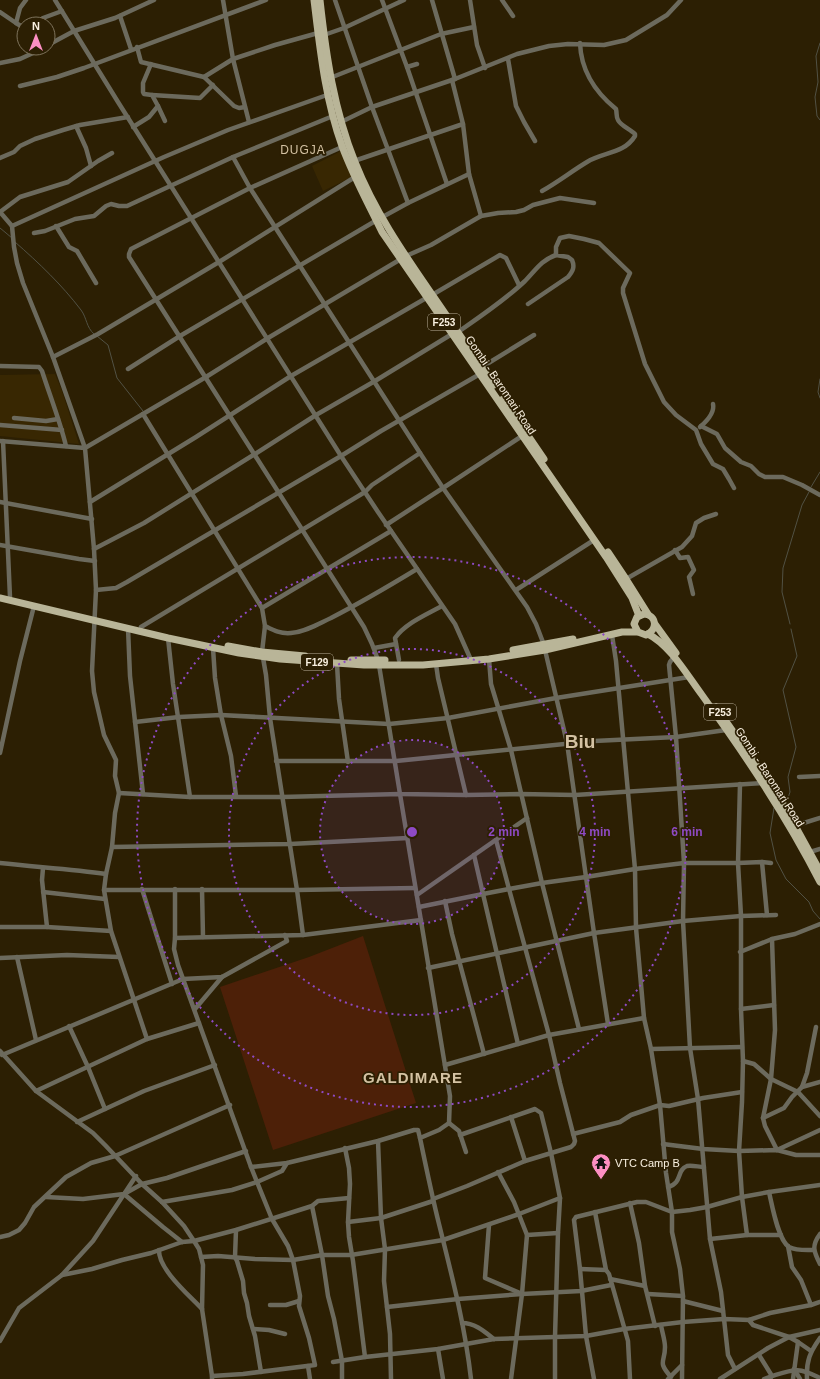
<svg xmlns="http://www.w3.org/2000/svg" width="820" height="1379" viewBox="0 0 820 1379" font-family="Arial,sans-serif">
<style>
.built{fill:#382702}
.green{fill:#4d2008}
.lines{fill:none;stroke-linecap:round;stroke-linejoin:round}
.stream{stroke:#515144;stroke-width:1}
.street{stroke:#6c6a5d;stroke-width:4.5}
.primary{stroke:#b9b598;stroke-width:7}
.ring{fill:none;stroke:#8e4ac4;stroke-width:2;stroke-dasharray:2 4}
.labels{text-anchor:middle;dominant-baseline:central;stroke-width:3.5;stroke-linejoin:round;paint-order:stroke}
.shield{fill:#2c1f03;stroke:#bcb29e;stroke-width:1}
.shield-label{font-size:10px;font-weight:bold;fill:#faf1e1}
.street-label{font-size:11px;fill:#faf1e1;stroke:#2c1f03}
.poi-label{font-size:11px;fill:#faf1e1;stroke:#2c1f03;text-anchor:start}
.neighbourhood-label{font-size:12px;letter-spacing:1px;fill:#d4c2a3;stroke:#2c1f03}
.district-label{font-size:15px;font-weight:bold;letter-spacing:1px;fill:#d4c2a3;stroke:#2c1f03}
.town-label{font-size:19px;font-weight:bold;fill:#d4c2a3;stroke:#2c1f03}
.centre{fill:#8e4ac4;stroke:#2c1f03;stroke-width:2}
.ring-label{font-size:12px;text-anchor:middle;font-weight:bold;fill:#8e4ac4;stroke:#2c1f03;stroke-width:3.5;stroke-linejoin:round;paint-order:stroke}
</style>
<rect width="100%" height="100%" fill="#2c1f03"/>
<g class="built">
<polygon points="341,151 352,177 323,191 312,166"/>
<polygon points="55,374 62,391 79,444 0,436 0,375"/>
</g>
<polygon class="green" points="363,936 416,1103 273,1150 220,987 309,957"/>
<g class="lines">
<g class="stream">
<polyline points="820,43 816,56 818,82 815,97 817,116 820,120"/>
<polyline points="0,228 12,238"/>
<path d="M 15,242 C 39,263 62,285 81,310 C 87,318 86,327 94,334"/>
<polyline points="97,336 108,345 117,378 143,411"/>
<polyline points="820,379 818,392 820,398"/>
<polyline points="811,487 820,472"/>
<polyline points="790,624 782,592 783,568 802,505 809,492"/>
<polyline points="784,800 788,798 790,792 788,777 796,747 783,690 797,656 791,629"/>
<polyline points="774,808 770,833 776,860 786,879 809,902 813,911 820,919"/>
</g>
<g class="street">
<polyline points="55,0 118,102 341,456 378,512 455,624 471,660"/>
<polyline points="223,0 233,59 249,122"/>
<polyline points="335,0 372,107 408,203"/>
<polyline points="382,0 407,67 417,64"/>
<polyline points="432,0 455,79"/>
<polyline points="470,0 477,45 485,68"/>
<polyline points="502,0 513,16"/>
<polyline points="0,12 16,23 20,8 26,0"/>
<polyline points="120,16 131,49"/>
<polyline points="16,23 24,28"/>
<polyline points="36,24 43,18 62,11"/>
<polyline points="48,45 74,31 115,18 154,0"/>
<polyline points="137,47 141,62 204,77 234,106 239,108 245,107"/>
<polyline points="508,59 516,106 524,122 535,141"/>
<polyline points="0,63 20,59 44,48"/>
<polyline points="407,67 447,184"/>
<polyline points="204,77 233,59 275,45 318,33 324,35 344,28 404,0"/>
<polyline points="330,78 441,34 474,27"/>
<polyline points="452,80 463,124 469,174 481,216"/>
<polyline points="20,86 57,77 84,68 266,0"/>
<polyline points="152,95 200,98 213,85"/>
<polyline points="158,106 165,121"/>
<polyline points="341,122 372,107 455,79 517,54 549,46 568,44 604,45 626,40 667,15 681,0"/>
<polyline points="76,126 86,148 91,166"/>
<polyline points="133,127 149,117 158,106 152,95 144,94 143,92 143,83 151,64"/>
<polyline points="342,147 250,188 131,249 129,254 129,257 364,627 372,644 378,660"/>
<polyline points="233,157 250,188 420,453"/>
<polyline points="0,158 14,152 20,146 35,139 63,130 80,125 128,117"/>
<polyline points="354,161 463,124"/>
<path d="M 542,191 C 558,182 572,171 587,162 C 603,152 624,154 635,136 L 635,134 C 630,129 621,126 618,120 C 616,117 617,113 616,109 C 595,92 581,71 580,43"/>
<polyline points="0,212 12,226 14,247 17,263 23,283 53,357 85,448 0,441"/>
<polyline points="0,212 20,197 68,182 98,161 112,153"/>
<polyline points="12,226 164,157 228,130 327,95"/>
<polyline points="56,226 69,247 77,251 96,283"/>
<polyline points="34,233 45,231 75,219 94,216 106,206 111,204 119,206 127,206 233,157 333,116"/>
<polyline points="432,295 500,255 506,258 519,285"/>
<path d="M 528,304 L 568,277 C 573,271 575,267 572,260 L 568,257 L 556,255 L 556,247 L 560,238 L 569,236 L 584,239 L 599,243 L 630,273 L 623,288 L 623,293 L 645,364 L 664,402 L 676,415 L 696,430 L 701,444 L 713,464 L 723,469 L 729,479 L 734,488"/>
<path d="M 458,332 C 481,316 505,300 525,281 C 535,271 541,260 556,255"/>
<polyline points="53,357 98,334 219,262 355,177"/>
<path d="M 0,366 L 39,367 L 42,371 C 50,396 60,421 66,446"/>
<polyline points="482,367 534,335"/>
<polyline points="128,369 180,336 377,220 408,203 469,174"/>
<polyline points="143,414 262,608 265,626 262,652 266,675 270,718 297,890 303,935"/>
<polyline points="14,418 46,421 58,419"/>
<polyline points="0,425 62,430"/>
<polyline points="701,426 717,434 725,448 741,462 751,466 759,474 765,477 783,477 802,485 820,495"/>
<path d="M 700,427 C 707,421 715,413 713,404"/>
<polyline points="522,436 443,488 527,607 536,624 544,645"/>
<polyline points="3,441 10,597"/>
<polyline points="0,502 92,519"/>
<polyline points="90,502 196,437 291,376 428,297"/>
<polyline points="0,545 79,559 95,561"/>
<polyline points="94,549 144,523 255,454 316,415 375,381 452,334"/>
<polyline points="675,550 680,558 688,557 694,570 689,577 693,594"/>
<polyline points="626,579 682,547 692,536 696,523 704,518 716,514"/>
<polyline points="96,590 116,588 127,582 341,456 381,431 480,374"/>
<polyline points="516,590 594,540"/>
<polyline points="262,608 391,531"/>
<path d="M 265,626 C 273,630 280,634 291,633 C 305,632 318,624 331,618 C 360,603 389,586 417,569"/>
<polyline points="141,627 365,492 372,485 420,453 443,488 386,525"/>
<polyline points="128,628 130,676 143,794"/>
<polyline points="612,635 616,661 635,869 684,863 683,921 690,1048 698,1099 710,1239 721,1292 728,1355 735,1369"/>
<polyline points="168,638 173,684 190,797"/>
<polyline points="213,648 215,678 221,715 231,756 236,796"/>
<polyline points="374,648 396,644"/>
<polyline points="545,650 567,743 586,877 635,869 636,928 644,1018 651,1049 660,1105 666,1173 672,1212 672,1232 680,1269 683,1296 682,1379"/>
<polyline points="674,657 670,662 669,665 676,737 684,863 738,863 740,784"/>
<polyline points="489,659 491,684 511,750 542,883 586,877 594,933 608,1024"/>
<path d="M 399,660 L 395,638 C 406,623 426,615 442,606"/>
<polyline points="337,664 339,699 348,762"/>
<polyline points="436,664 438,678 466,795"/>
<polyline points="379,665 400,794 466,795 520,794 575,795 763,783"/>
<polyline points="135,722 179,717 221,715 389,724 448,718 556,698 689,677"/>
<polyline points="0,753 20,661 34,606"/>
<polyline points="276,761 396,761 594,741 676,737 726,730"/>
<polyline points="799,777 820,776"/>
<path d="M 119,793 L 190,797 L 282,797 L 400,794 L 450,1096 L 449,1123 L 439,1130 L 420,1138 C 426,1167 432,1196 439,1224 C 452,1276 465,1326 471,1379"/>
<polyline points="794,826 820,818"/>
<polyline points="496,840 509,889 542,883 579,1029"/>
<polyline points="112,847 290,844 408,838"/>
<polyline points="810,852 820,849"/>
<polyline points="762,862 767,915"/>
<path d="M 0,863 C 35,867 71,869 106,874"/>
<polyline points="43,868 42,880 47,927"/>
<polyline points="142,889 172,984"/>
<polyline points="175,889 175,938 174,949 178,965 251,1167 287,1163 378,1141 414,1130 418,1130 420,1138"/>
<polyline points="202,889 203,937"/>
<polyline points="104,890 297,890 415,888"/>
<polyline points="43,892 105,899"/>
<polyline points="417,895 527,818"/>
<polyline points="445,901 452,934 484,1054"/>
<polyline points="419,907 483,894 518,1044"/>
<polyline points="0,927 47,927 111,931"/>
<polyline points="175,938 303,935 421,920"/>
<polyline points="772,939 775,1030 771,1079 763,1118 765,1126 777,1150"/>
<polyline points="740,952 772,939 795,934 820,924"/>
<polyline points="17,957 36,1040"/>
<polyline points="0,958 67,955 119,957"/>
<polyline points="428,968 594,933 683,921 741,916 776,915"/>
<polyline points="195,1009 222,977"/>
<polyline points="741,1009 774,1005"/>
<polyline points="69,1026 88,1067 105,1109"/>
<polyline points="147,1039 111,931 104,890 106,874 112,847 115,813 119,793 115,776 116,760 104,735 94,692 92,671 96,590 94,549 85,448 206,377 268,338 406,256 431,245 481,216 498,213 516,212 524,210 533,205 560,198 594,203"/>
<polyline points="651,1049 742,1047"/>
<polyline points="0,1051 36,1091 93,1133 105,1145 142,1184 162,1202 184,1226 194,1241 199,1249 203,1265 202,1309 212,1376 212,1379"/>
<polyline points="2,1055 183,979 222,977 287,941 285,935"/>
<polyline points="743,1061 754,1064 771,1079 798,1092 820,1116"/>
<polyline points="445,1065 549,1035 644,1018"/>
<polyline points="802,1087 820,1082"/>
<polyline points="36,1091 147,1039 199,1023"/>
<polyline points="511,1117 525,1161"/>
<polyline points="763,1118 784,1108 792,1097 802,1087 807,1073 816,1027"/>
<polyline points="77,1122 144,1091 215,1065"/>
<polyline points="449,1123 459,1131 466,1152"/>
<polyline points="573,1134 620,1122 631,1115 660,1105 669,1106 703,1098 742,1092"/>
<polyline points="460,1135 535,1109 541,1113 551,1153 560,1198 558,1233 555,1337 555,1379"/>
<polyline points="378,1141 381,1218 385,1249 384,1281 390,1334 391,1379"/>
<polyline points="663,1144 703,1149 739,1151 777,1150 796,1155 820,1155"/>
<polyline points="345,1148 349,1168 350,1184 348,1222 349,1237 353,1261 365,1357"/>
<polyline points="777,1150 820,1130"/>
<polyline points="498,1172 514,1202 527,1235 522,1294 511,1379"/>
<path d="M 668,1187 C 683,1183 676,1170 687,1166 C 692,1165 699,1167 704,1167"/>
<path d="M 769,1192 C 772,1205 778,1240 789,1247 C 797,1251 806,1250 814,1250"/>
<polyline points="124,1194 163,1227 182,1242"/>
<polyline points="46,1197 83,1199 124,1194 142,1184 167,1178 246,1151"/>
<polyline points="433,1199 467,1186 525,1161 571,1147 574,1144 575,1141 560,1083 549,1035 509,889 483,894 474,855"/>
<polyline points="162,1202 232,1190 257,1182 282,1171 287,1163"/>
<polyline points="630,1203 639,1243 645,1286 655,1326"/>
<polyline points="312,1206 322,1255 328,1296 334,1319 342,1361 342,1379"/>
<polyline points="595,1212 606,1270 609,1274 628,1341 630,1379"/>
<polyline points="348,1222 381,1218 433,1201"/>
<polyline points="489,1225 485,1278 520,1293"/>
<polyline points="236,1230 235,1257 237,1261 243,1281 244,1293 247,1303 249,1316 255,1336 261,1372"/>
<path d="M 820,1234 C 811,1246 814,1252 820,1264"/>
<polyline points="527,1235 558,1233"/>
<polyline points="747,1235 742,1197 739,1151 742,1102 743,1061 741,1009 741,916 738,863 762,862 771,863"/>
<polyline points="0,1237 9,1235 19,1230 25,1223 34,1207 66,1177 91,1163 115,1156 230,1105"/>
<polyline points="710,1239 747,1235 781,1235"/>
<polyline points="788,1246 792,1267 801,1280 811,1305"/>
<path d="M 159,1250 C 158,1269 190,1296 202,1309"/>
<polyline points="201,1257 218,1256 255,1259 293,1260 322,1255 351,1255 443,1240 519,1214 560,1198"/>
<polyline points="580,1269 606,1270"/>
<polyline points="62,1275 92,1269 122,1260 151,1253 182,1242 194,1241 236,1230 312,1206 318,1201 349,1198"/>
<polyline points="610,1279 645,1286"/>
<polyline points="648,1294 683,1296"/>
<polyline points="683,1301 723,1311"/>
<polyline points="270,1305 286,1305 299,1301"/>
<polyline points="387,1307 458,1299 522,1294 581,1291 611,1285"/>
<polyline points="749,1320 753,1325 789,1337 798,1342 811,1351"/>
<path d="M 462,1323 C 475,1323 484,1331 494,1339"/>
<path d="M 661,1325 C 662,1332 665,1340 665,1347 C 665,1363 657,1361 671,1377"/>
<polyline points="253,1329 269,1330 285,1334"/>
<polyline points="0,1341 19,1308 62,1275 93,1241 136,1176"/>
<polyline points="438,1349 443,1379"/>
<polyline points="759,1355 772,1376 764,1379"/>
<polyline points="333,1362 365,1357 438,1349 494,1339 586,1336 624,1329 683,1322 724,1319 749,1320 770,1313 811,1305 820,1302"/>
<polyline points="308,1366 310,1379"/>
<polyline points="794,1369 800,1379"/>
<polyline points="212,1376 243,1374 315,1365 309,1338 299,1306 300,1296 293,1260 288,1246 272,1219 251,1167"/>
<polyline points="594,1379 586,1336 580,1269 574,1220 576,1217 637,1202 646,1202 672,1212 690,1210 707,1207 742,1197 769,1192 820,1185"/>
<polyline points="668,1379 682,1365"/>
<polyline points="720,1379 768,1348 789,1337 820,1330"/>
<path d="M 770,1379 L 772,1376 C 795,1369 798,1367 820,1378"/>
<polyline points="793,1379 798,1342"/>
<path d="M 807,1379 C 806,1361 810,1352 820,1338"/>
</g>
<g class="primary">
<path d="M 314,0 C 320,49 325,99 342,146 C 353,176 368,203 382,232 L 606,557 L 632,598 L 639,616"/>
<path d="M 320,0 C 326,55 334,110 355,162 C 374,210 402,251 431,293 C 452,323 472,354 494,385"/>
<polyline points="503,399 544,459"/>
<polyline points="608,552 626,579 648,614"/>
<path d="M 0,598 L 168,638 L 239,653 L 280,659 L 364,665 L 423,665 L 489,659 L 545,650 L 622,632 L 638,632 L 646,635 C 658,630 657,615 644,614 L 637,617 L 634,624 L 638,632"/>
<polyline points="655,624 676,653"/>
<path d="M 648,634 C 670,645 687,675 702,695 C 745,755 786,815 820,882"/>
<polyline points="228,646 262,652 305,656"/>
<polyline points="513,650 573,639"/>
<polyline points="351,660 385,660"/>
<polyline points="716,707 782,802 820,871"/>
</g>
</g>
<circle cx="412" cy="832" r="92" fill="#8e4ac4" fill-opacity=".12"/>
<g class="ring">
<circle cx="412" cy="832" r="92"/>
<circle cx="412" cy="832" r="183"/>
<circle cx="412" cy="832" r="275"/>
</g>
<defs>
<symbol id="temple-pin" viewBox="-11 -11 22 30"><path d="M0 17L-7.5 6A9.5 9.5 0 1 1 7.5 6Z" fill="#fc8fc3" stroke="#2c1f03"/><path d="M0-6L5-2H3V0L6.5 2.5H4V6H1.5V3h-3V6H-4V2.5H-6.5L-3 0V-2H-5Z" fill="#111"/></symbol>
</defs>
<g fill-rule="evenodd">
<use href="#temple-pin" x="590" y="1152" width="22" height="30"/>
</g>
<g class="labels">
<g class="shield">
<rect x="428" y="314" width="32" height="16" rx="3"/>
<rect x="301" y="654" width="32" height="16" rx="3"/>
<rect x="704" y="704" width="32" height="16" rx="3"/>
</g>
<g class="shield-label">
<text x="444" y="322">F253</text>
<text x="317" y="662">F129</text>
<text x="720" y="712">F253</text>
</g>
<g class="street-label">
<text transform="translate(501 385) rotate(56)">Gombi - Baromari Road</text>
<text transform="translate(770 777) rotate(57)">Gombi - Baromari Road</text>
</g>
<g class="poi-label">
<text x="615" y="1163">VTC Camp B</text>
</g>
<g class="neighbourhood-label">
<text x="303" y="150">DUGJA</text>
</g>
<g class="district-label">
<text x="413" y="1077">GALDIMARE</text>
</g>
<g class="town-label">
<text x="580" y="741">Biu</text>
</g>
</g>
<circle cx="412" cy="832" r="6" class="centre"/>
<g class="ring-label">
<text x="504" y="836">2 min</text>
<text x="595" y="836">4 min</text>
<text x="687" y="836">6 min</text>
</g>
<g transform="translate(36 36)"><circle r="19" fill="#2c1f03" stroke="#7e735c"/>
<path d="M0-3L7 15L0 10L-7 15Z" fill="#fc8fc3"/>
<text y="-6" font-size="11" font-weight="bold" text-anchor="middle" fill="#faf1e1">N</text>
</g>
</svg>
